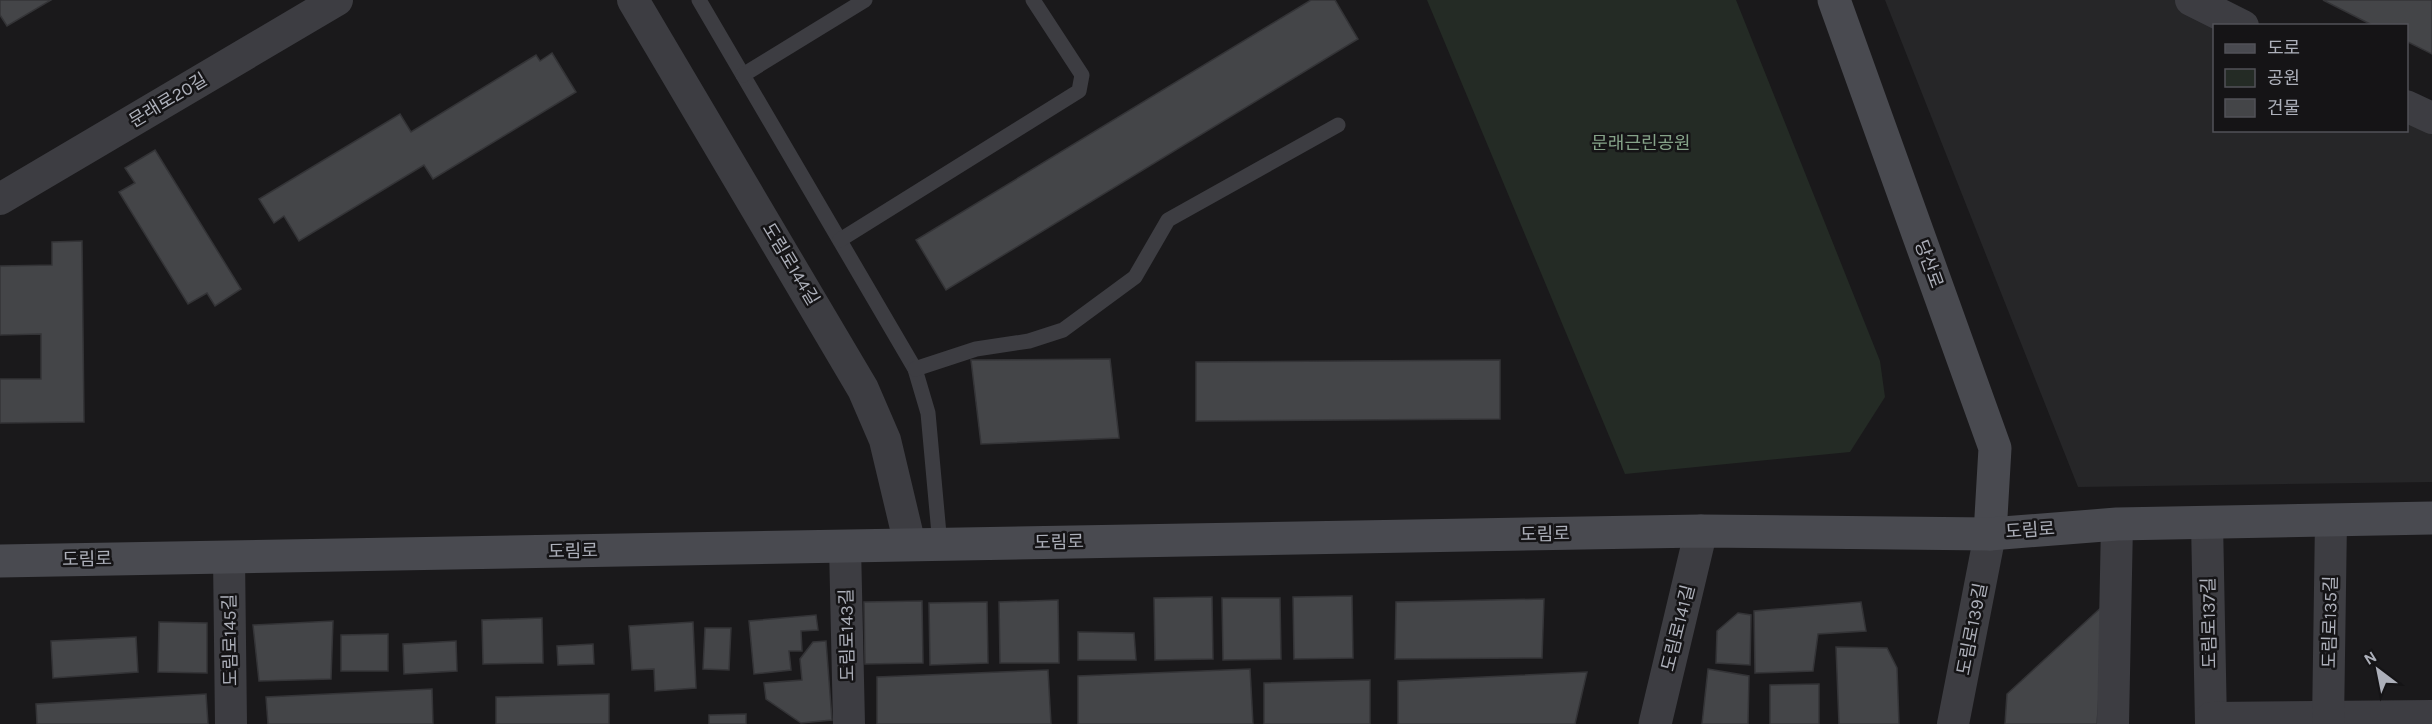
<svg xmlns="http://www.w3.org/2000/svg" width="2432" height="724" viewBox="0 0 2432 724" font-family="Karla,'Noto Sans KR',sans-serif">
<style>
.built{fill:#262628}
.green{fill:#242b25}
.building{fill:#444548;stroke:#343437;stroke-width:1.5}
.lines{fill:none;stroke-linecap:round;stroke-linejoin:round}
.service{stroke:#3d3d42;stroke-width:15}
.minor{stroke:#3d3d42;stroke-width:32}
.tertiary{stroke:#3d3d42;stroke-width:33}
.secondary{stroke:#494a50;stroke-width:33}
.labels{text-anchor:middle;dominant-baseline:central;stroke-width:5;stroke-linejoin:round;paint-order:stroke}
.street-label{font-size:18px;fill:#adb0ba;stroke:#151416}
.park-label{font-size:18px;fill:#86a389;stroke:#151416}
</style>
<rect width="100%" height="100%" fill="#1a191b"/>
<polygon class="built" points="1885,0 2180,0 2214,26 2214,130 2406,130 2407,109 2432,121 2432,482 2078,487"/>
<polygon class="green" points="1427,0 1736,0 1880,361 1885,397 1850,452 1625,474"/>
<g class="building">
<polygon points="0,0 51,0 7,26 0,15"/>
<polygon points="1311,0 1335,0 1358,39 946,290 916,240"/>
<polygon points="2323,0 2432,0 2432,54 2406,41 2406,26 2374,26"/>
<polygon points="552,53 576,92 433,179 424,165 299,241 284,216 274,223 259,199 400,114 411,132 536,55 540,61"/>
<polygon points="155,150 241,289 215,306 207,293 188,304 119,192 135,183 125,168"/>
<polygon points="82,241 84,422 0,423 0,379 41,379 41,334 0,335 0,266 52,265 52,242"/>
<polygon points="1110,359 1119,438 981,444 971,360"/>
<polygon points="1500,360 1500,419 1196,421 1196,362"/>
<polygon points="1352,596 1353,658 1294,659 1293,597"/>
<polygon points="1212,597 1213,659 1155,660 1154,598"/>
<polygon points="1222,598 1280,598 1281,659 1223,660"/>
<polygon points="1544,599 1542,658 1395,659 1396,602"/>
<polygon points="1058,600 1059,663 1000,663 999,602"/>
<polygon points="922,601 923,663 865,664 864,602"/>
<polygon points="987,602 988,663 930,665 929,603"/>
<polygon points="1861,602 1866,631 1818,634 1813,671 1755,673 1754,611"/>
<polygon points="2106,603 2097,724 2005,724 2007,694"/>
<polygon points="1738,613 1751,615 1750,665 1716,663 1717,631"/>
<polygon points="816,615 818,630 801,631 802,651 789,651 791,670 754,674 749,621"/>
<polygon points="542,618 543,663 483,664 482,620"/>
<polygon points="333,621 331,679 259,681 253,625"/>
<polygon points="159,622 207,623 207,673 158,672"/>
<polygon points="693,622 696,688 655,691 654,669 632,670 629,626"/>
<polygon points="705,628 731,628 729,670 703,669"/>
<polygon points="1078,632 1134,633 1136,660 1078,660"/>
<polygon points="388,634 388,671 341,671 341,635"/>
<polygon points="136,637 138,672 53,678 51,641"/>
<polygon points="456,641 457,671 404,674 403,644"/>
<polygon points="826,641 832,720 801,723 766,699 764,683 802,680 800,659 813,642"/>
<polygon points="593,644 594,664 558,665 557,646"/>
<polygon points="1836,647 1887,648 1897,668 1899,724 1839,724"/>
<polygon points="1250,669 1253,724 1078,724 1078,676"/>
<polygon points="1708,669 1749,676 1748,724 1702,724"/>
<polygon points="1048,670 1051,724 877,724 877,677"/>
<polygon points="1587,672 1575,724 1398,724 1398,681"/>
<polygon points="1370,680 1370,724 1264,724 1264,683"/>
<polygon points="1819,684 1819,724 1770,724 1770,685"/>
<polygon points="432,689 433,724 268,724 266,697"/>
<polygon points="206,694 208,724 37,724 36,704"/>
<polygon points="609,694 609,724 496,724 496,697"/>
<polygon points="746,714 746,724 709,724 709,715"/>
</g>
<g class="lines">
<g class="service">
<polyline points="699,0 915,369 928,413 940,545"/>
<polyline points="743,75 865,0"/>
<polyline points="840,240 1079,91 1082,75 1033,0"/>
<polyline points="915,369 976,349 1029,341 1063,330 1135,277 1168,220 1338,125"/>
</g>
<g class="minor">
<polyline points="633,0 863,389 885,440 910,545"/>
<polyline points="2191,0 2243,26"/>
<polyline points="2406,106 2432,118"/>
<polyline points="0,199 337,0"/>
<polyline points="2207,522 2211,724"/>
<polyline points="845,546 849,724"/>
<polyline points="229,557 231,724"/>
<polyline points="2211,718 2432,716"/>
<polyline points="1953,724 1990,534"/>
<polyline points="2113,724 2117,524"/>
<polyline points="2328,724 2331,520"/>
</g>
<polyline class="tertiary" points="1655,724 1701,531"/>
<g class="secondary">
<polyline points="1834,0 1995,448 1990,534"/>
<polyline points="0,561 1701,531 1990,534 2117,524 2432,518"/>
</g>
</g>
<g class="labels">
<g class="street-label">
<text transform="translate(168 100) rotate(-31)">문래로20길</text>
<text transform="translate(791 264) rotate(59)">도림로144길</text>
<text transform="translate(1929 264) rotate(70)">당산로</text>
<text transform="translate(2030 530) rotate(-4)">도림로</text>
<text transform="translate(1545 534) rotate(-1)">도림로</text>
<text transform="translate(1059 542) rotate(-1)">도림로</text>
<text transform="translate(573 551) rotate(-1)">도림로</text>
<text transform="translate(87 559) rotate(-1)">도림로</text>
<text transform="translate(2330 622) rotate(-89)">도림로135길</text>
<text transform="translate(2209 623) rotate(-91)">도림로137길</text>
<text transform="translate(1678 628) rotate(-76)">도림로141길</text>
<text transform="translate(1972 629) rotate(-79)">도림로139길</text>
<text transform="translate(847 635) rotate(-91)">도림로143길</text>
<text transform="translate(230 640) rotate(-91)">도림로145길</text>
</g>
<g class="park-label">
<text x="1641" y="143">문래근린공원</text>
</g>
</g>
<rect x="2213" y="24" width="195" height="108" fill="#151416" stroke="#525258" stroke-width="1.5"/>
<rect x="2225" y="44" width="30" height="9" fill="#494a50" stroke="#525258" stroke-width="1.5"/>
<text x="2267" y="54" font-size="18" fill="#adb0ba">도로</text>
<rect x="2225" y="69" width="30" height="18" fill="#242b25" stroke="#525258" stroke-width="1.5"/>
<text x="2267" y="84" font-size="18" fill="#adb0ba">공원</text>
<rect x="2225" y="99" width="30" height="18" fill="#444548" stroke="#525258" stroke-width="1.5"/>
<text x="2267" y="114" font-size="18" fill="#adb0ba">건물</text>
<g transform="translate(2378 670) rotate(328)" stroke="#151416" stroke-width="4.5" paint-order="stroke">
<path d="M0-4.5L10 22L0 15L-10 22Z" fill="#adb0ba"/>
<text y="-9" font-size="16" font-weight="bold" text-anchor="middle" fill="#adb0ba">N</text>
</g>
</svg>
